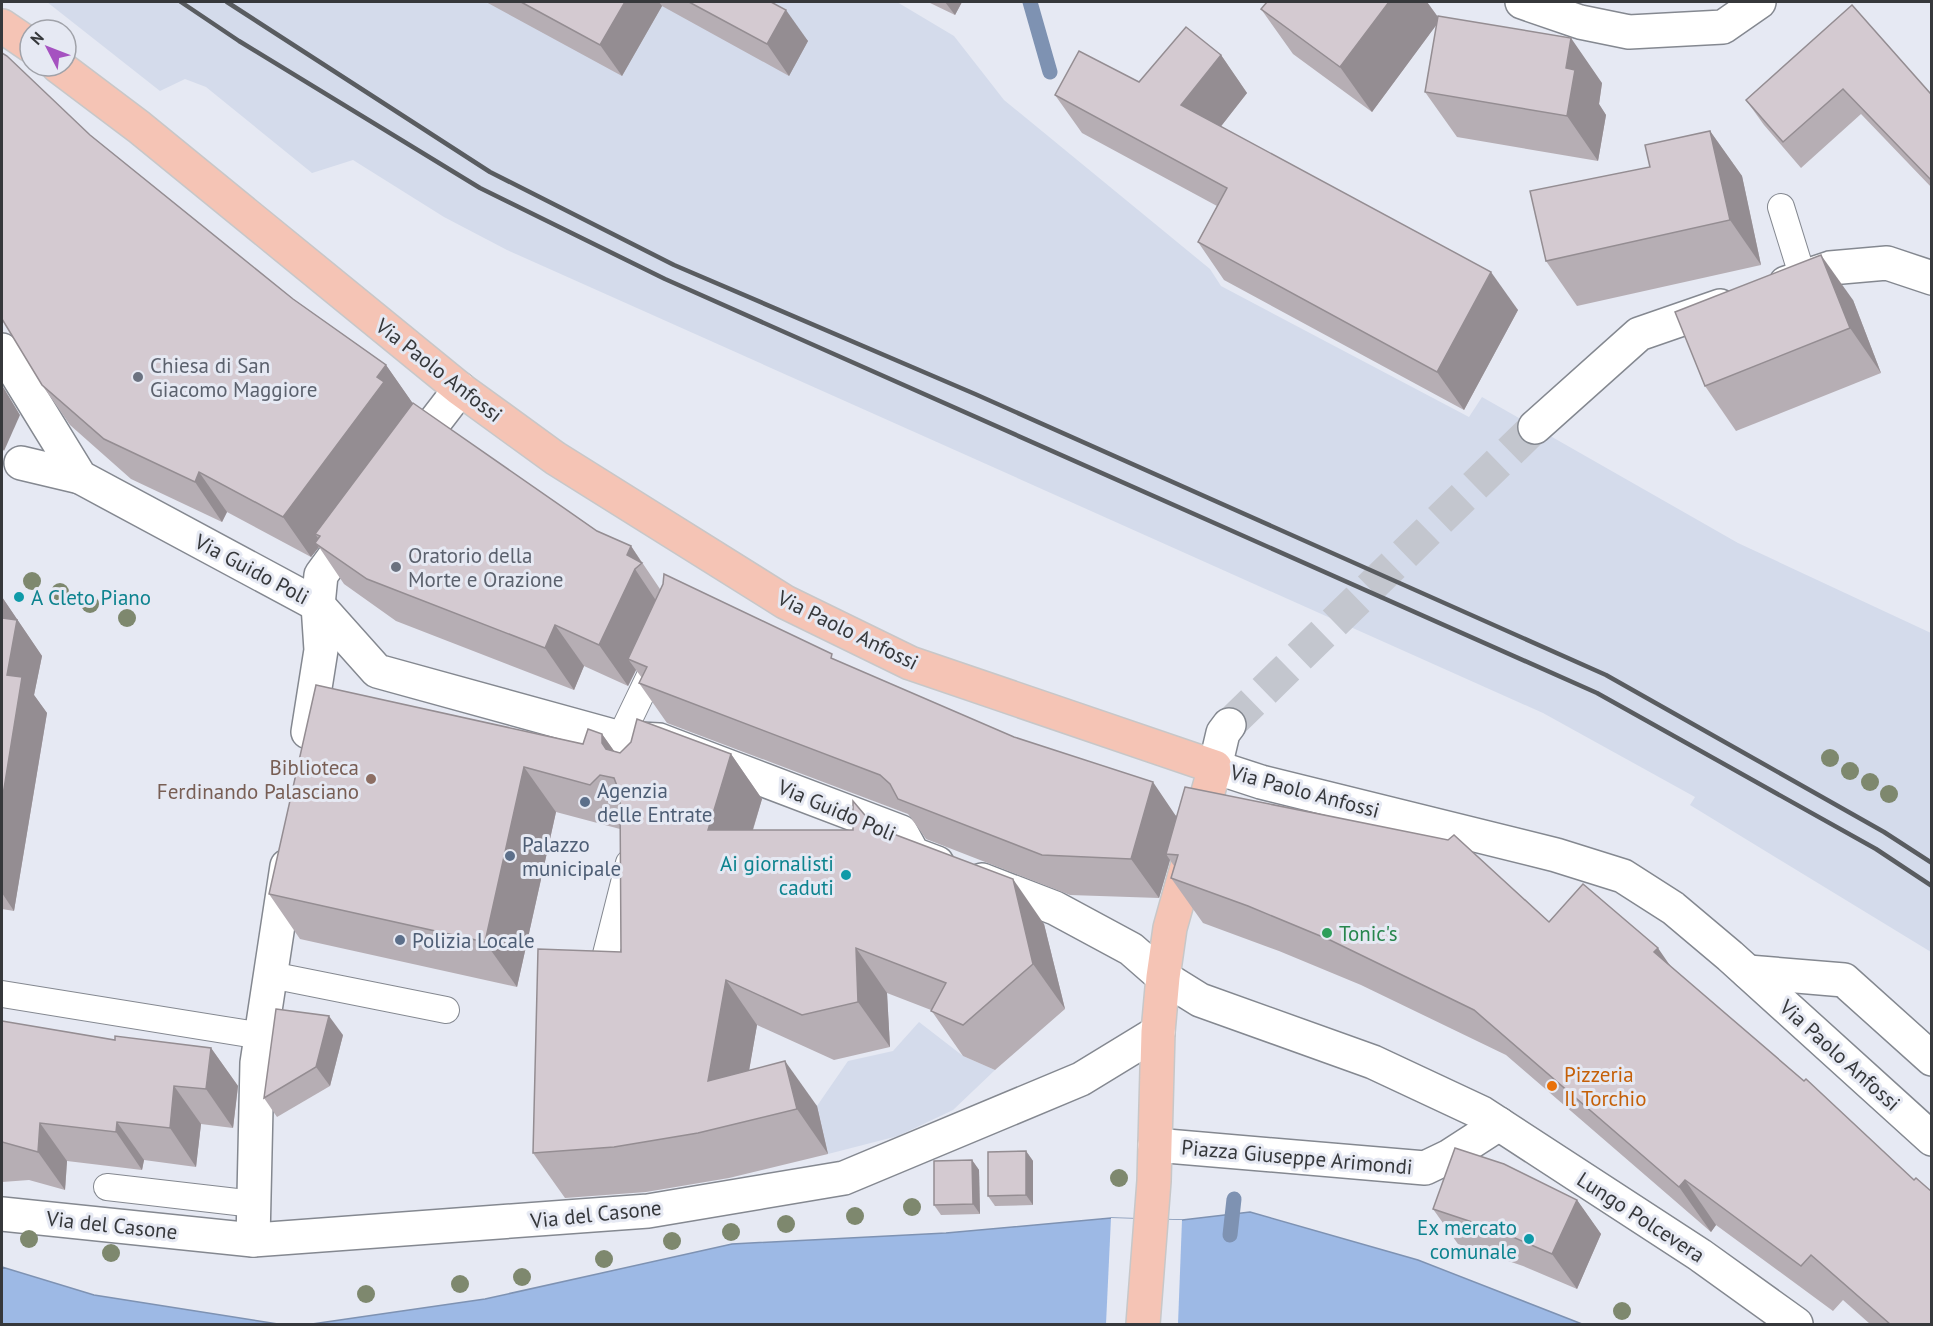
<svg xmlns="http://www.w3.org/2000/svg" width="1933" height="1326" viewBox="0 0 1933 1326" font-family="'PT Sans',sans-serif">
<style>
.built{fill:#d4dbeb}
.water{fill:#9db9e5;stroke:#7e92b2;stroke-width:1.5}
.pier{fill:#e6e9f3}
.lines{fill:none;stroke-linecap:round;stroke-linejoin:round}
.stream{stroke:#7e92b2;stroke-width:15}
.tertiary-tunnel{stroke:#c3c6ce;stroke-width:33;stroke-dasharray:33 16;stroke-linecap:butt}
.service-casing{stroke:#848890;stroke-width:28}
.minor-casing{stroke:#848890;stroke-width:36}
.tertiary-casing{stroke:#848890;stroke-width:36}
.secondary-casing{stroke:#848890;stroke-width:36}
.primary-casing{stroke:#c7c7c8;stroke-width:36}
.service{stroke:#fff;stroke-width:26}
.minor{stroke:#fff;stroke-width:33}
.tertiary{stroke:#fff;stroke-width:33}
.secondary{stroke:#fff;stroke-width:33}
.primary{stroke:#f5c4b5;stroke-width:33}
.rail{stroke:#595c60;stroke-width:4.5}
.tree{fill:#7e886e}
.wall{fill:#b6aeb4}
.shaded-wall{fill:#948d92}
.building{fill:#d4cad1;stroke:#948d92;stroke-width:1.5}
.worship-dot{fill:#6b7280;stroke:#e6e9f3;stroke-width:2}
.culture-dot{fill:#0f9aa8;stroke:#e6e9f3;stroke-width:2}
.education-dot{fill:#8d6e63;stroke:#e6e9f3;stroke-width:2}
.service-dot{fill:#5c6f8a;stroke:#e6e9f3;stroke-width:2}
.leisure-dot{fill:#2e9e5b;stroke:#e6e9f3;stroke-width:2}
.food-dot{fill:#e8710a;stroke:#e6e9f3;stroke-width:2}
.labels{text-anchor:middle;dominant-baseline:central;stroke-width:6;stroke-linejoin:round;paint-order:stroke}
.worship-label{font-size:21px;fill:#5b616d;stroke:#e6e9f3;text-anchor:start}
.street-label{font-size:21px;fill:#36383b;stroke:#e6e9f3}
.culture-label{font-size:21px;fill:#0d838f;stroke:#e6e9f3;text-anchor:end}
.education-label{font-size:21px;fill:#785e54;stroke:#e6e9f3;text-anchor:end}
.service-label{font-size:21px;fill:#4e5e75;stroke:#e6e9f3;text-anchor:start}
.leisure-label{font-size:21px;fill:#27864d;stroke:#e6e9f3;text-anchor:start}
.food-label{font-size:21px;fill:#c56008;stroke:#e6e9f3;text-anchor:start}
</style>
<rect width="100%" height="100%" fill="#e6e9f3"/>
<g class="built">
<polygon points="47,2 897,2 954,36 1004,100 1210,269 1221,286 1469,417 1482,397 1738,543 1931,633 1931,952 1690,805 1695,797 1543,713 507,250 444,217 353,160 312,173 206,87 185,79 160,91"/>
<polygon points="919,1022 963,1056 995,1070 953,1110 898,1136 828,1154 817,1106 848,1061 893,1051"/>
</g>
<g class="water">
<polygon points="1250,1212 1418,1260 1582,1324 312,1324 485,1299 732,1244 946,1233 1111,1218 1182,1220"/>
<polygon points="2,1267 94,1295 278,1324 2,1324"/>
</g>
<polygon class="pier" points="1111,1218 1182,1220 1178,1324 1106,1324"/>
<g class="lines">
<g class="stream">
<polyline points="1030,2 1050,72"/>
<polyline points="1230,1235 1234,1199"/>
</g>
<polyline class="tertiary-tunnel" points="1229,725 1535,427"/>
<defs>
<g id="service">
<polyline points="1781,207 1803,278"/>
<polyline points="620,738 658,659"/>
<polyline points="601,974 629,863"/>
<polyline points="271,975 446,1010"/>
<polyline points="2,994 262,1036"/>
<polyline points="107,1187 254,1204"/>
</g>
<g id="minor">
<polyline points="2,350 80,477 318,605 377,671 620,738 659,740 672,745 901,832 913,854 937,863"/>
<polyline points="410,454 460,389"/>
<polyline points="21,463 80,477"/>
<polyline points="308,732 321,650 318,605 321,575 356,527"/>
<polyline points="982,880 1055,908 1131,949 1163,977 1200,1000 1373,1062 1482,1113 1700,1255 1796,1324"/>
<polyline points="1748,972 1844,980 1932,1059"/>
<polyline points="1155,1145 1425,1168 1448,1157 1499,1124"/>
<polyline points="2,1214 253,1240 648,1211 844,1178 1081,1079 1158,1032"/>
<polyline points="253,1240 257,1063 287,866"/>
</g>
<g id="tertiary">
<polyline points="1522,2 1580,22 1629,32 1723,27 1759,2"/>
<polyline points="1786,283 1830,268 1887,263 1932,278"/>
<polyline points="1535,427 1639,334 1720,306"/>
<polyline points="1215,767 1223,733 1229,725"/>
</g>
<polyline id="secondary" points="1215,767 1261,782 1556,855 1623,876 1673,908 1730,956 1932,1139"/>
<g id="primary">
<polyline points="2,26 30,45"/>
<polyline points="58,66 139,127 460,389 555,458 785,602 910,663 1215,767 1170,928 1163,977 1158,1032 1154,1181 1143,1324"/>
</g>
</defs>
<use href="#service" class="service-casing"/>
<use href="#minor" class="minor-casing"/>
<use href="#tertiary" class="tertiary-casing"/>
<use href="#secondary" class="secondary-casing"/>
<use href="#primary" class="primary-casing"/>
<use href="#service" class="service"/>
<use href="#minor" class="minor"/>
<use href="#tertiary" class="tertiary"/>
<use href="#secondary" class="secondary"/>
<use href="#primary" class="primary"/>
<g class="rail">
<polyline points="181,2 239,41 480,188 665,279 1597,693 1876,849 1932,886"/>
<polyline points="227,2 490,172 674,265 975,394 1606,675 1884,832 1932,863"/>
</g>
</g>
<g class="tree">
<circle cx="32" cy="581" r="9"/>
<circle cx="60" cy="592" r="9"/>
<circle cx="90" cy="604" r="9"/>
<circle cx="127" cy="618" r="9"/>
<circle cx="1830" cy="758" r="9"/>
<circle cx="1850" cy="771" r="9"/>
<circle cx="1870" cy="782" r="9"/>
<circle cx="1889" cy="794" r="9"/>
<circle cx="1119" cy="1178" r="9"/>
<circle cx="912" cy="1207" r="9"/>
<circle cx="855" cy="1216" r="9"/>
<circle cx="786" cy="1224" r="9"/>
<circle cx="731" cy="1232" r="9"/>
<circle cx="29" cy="1239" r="9"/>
<circle cx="672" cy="1241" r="9"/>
<circle cx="111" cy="1253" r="9"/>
<circle cx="604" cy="1259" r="9"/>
<circle cx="522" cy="1277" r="9"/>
<circle cx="460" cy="1284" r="9"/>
<circle cx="366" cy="1294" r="9"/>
<circle cx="1622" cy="1311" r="9"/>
</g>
<g class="wall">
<polygon points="486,2 771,2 808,41 789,76 662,6 622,76"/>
<polygon points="928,2 962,2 955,15"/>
<polygon points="1427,2 1438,17 1602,83 1599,104 1606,115 1598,161 1457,137 1425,92 1437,24 1372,112 1293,54 1261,9"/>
<polygon points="1852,5 1930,93 1932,92 1932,188 1861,114 1801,168 1764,125 1746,100"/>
<polygon points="1221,55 1247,93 1221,126 1518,310 1464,410 1224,280 1198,242 1217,206 1082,133 1055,95 1139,82"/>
<polygon points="1710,131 1742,176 1761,265 1577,306 1546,261 1650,167"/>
<polygon points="90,135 293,299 386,365 413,404 597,531 631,546 660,589 837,661 1177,816 1549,922 1669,964 1932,1324 1870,1324 1843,1300 1833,1311 1716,1225 1711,1232 1506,1055 1361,985 1279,951 1203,923 1171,878 1174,866 1170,860 1159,898 1070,895 926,839 911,818 908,814 667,723 639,683 642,678 636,670 628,686 584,666 574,690 396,621 344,584 319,547 311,557 227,512 222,522 131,479 70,425 42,385"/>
<polygon points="1853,300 1881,373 1736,431 1705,386"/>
<polygon points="2,597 42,656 34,695 47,713 14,911 2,909"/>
<polygon points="316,685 583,744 602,734 614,751 620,753 731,754 762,799 753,830 853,830 875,827 1044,924 1065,1009 995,1070 963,1056 931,1010 887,993 890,1047 834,1060 757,1025 749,1070 817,1106 828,1154 729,1178 646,1192 565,1198 533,1153 621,952 620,829 556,812 517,987 300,939 269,894"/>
<polygon points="2,1021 115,1040 211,1048 238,1086 233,1128 201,1124 196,1167 144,1160 142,1170 67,1161 65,1190 29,1180 2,1182"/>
<polygon points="343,1035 330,1086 277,1117 264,1098"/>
<polygon points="1026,1151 1033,1161 1033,1205 995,1206 988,1196"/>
<polygon points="972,1160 979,1170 980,1214 941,1215 934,1205"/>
<polygon points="1577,1200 1601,1234 1577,1289 1523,1266 1458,1244 1433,1209"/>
</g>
<g class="shaded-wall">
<polygon points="625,2 659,2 662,6 622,76 600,45"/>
<polygon points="945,2 962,2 955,15"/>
<polygon points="1389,2 1427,2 1440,20 1372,112 1340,67"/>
<polygon points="786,10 808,41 789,76 767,44"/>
<polygon points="1571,38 1602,83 1599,104 1606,115 1598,161 1567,116 1566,68"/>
<polygon points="1221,55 1247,93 1208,143 1181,105"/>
<polygon points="1710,131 1742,176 1761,265 1730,220"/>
<polygon points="1821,255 1853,300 1881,373 1850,328"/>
<polygon points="1491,272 1518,310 1464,410 1437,372"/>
<polygon points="386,365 414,405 320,536 315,534 322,543 315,543 319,547 311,557 283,517 377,377"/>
<polygon points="2,385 20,415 4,451 2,448"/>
<polygon points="199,472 227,512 222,522 195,482"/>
<polygon points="631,546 642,563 627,555"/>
<polygon points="635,569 663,611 628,659 636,670 628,686 599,645"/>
<polygon points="2,597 42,656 34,695 47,713 14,911 2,893 2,801 7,675 2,625"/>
<polygon points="555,625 584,666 574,690 545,648"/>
<polygon points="602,734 634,779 634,788 602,743"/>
<polygon points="731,754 762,799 739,875 708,830"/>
<polygon points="524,767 556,812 517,987 485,942"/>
<polygon points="1153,782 1180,822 1166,854 1170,860 1159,898 1131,859"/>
<polygon points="1013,879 1044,924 1065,1009 1033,964"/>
<polygon points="856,948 887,993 890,1047 858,1002"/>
<polygon points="1658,948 1689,993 1654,952"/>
<polygon points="726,980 757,1025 740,1123 708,1081"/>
<polygon points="329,1016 343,1035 330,1086 316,1067"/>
<polygon points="211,1048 238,1086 233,1128 206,1089"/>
<polygon points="785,1061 817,1106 828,1154 797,1109"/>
<polygon points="174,1086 201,1124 196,1167 170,1128"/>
<polygon points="117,1122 144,1160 142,1170 116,1132"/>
<polygon points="40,1123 67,1161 65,1190 38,1152"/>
<polygon points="1026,1151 1033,1161 1033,1205 1026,1195"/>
<polygon points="972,1160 979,1170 980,1214 973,1204"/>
<polygon points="1685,1180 1716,1225 1711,1232 1679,1187"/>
<polygon points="1577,1200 1601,1234 1577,1289 1552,1254"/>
</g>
<g class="building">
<polygon points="521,2 625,2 600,45"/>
<polygon points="689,2 771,2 786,10 767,44"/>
<polygon points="1267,2 1389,2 1340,67 1261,9"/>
<polygon points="1852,5 1930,93 1932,92 1932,181 1843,89 1783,142 1746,100"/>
<polygon points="1438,16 1571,38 1566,68 1575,70 1567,116 1425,92"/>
<polygon points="1186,27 1221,55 1181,105 1491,272 1437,372 1198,242 1227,188 1055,95 1079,51 1139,82"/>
<polygon points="2,53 7,56 90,135 293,299 386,365 377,377 384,382 283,517 199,472 195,482 104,439 42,385 2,319"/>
<polygon points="1710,131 1730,220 1546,261 1530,191 1650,167 1645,145"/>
<polygon points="1821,255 1850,328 1705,386 1675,312"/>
<polygon points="413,403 597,531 631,546 627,555 642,563 635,569 599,645 555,625 545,648 367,579 315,543 320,536 315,534"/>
<polygon points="664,574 832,654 831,658 1014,737 1153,782 1131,859 1042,855 898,799 890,784 880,775 639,683 647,667 628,659 663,584"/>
<polygon points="2,618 17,620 7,675 22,677 2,801"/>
<polygon points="316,685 583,744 588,729 602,734 602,743 606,749 620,753 631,742 637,719 731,754 708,830 853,830 853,801 875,827 1013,879 1033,964 963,1025 931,1011 946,983 856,948 858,1002 802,1015 726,980 708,1081 785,1061 797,1109 698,1133 614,1147 533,1153 538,949 621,952 620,794 614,778 600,775 590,785 524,767 485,942 269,894"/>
<polygon points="1185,787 1448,840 1454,835 1549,922 1583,884 1658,948 1654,952 1804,1081 1806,1079 1914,1180 1916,1178 1932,1192 1932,1324 1890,1324 1811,1255 1801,1266 1685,1180 1679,1187 1474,1010 1330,940 1248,906 1171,878 1178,855 1166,854"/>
<polygon points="276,1009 329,1016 316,1067 264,1098"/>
<polygon points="2,1021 115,1040 115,1036 211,1048 206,1089 174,1086 170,1128 117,1122 116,1132 40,1123 38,1152 2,1142"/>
<polygon points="1455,1148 1504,1164 1577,1200 1552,1254 1499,1231 1433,1209"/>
<polygon points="1026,1151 1026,1195 988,1196 988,1152"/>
<polygon points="972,1160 973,1204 934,1205 934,1161"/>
</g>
<g class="worship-dot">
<circle cx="138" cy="377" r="6"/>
<circle cx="396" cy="567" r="6"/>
</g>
<g class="culture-dot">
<circle cx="19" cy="597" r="6"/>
<circle cx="846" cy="875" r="6"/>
<circle cx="1529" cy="1239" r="6"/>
</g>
<circle class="education-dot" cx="371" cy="779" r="6"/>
<g class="service-dot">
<circle cx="585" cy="802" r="6"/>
<circle cx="510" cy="856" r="6"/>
<circle cx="400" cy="940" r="6"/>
</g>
<circle class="leisure-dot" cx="1327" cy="933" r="6"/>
<circle class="food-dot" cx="1552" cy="1086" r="6"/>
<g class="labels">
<g class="worship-label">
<text x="150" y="365">Chiesa di San<tspan x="150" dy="24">Giacomo Maggiore</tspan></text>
<text x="408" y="555">Oratorio della<tspan x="408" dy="24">Morte e Orazione</tspan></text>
</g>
<g class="street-label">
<text transform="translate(439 370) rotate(38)">Via Paolo Anfossi</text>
<text transform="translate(252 569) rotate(28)">Via Guido Poli</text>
<text transform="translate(848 630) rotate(26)">Via Paolo Anfossi</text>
<text transform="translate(1305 791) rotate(15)">Via Paolo Anfossi</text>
<text transform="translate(837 810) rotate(23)">Via Guido Poli</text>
<text transform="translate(1840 1055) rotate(42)">Via Paolo Anfossi</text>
<text transform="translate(1297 1157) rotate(5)">Piazza Giuseppe Arimondi</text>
<text transform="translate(596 1214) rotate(-6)">Via del Casone</text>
<text transform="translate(1641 1217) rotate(33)">Lungo Polcevera</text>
<text transform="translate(112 1225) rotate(6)">Via del Casone</text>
</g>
<g class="culture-label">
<text x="31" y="597" text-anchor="start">A Cleto Piano</text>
<text x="834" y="863">Ai giornalisti<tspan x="834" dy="24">caduti</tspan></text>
<text x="1517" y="1227">Ex mercato<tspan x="1517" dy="24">comunale</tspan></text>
</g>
<g class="education-label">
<text x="359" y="767">Biblioteca<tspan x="359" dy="24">Ferdinando Palasciano</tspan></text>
</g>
<g class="service-label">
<text x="597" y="790">Agenzia<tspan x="597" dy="24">delle Entrate</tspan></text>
<text x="522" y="844">Palazzo<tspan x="522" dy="24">municipale</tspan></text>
<text x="412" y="940">Polizia Locale</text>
</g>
<g class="leisure-label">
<text x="1339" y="933">Tonic's</text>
</g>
<g class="food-label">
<text x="1564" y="1074">Pizzeria<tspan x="1564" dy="24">Il Torchio</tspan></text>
</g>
</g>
<rect width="1933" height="1326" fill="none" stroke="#36383b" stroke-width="6"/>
<g transform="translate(48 48) rotate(312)"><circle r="28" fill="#e6e9f3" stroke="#a0a2a9" stroke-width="1.5"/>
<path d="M0-4.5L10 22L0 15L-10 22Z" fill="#a552c0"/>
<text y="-9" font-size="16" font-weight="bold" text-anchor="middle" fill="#36383b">N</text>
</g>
</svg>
